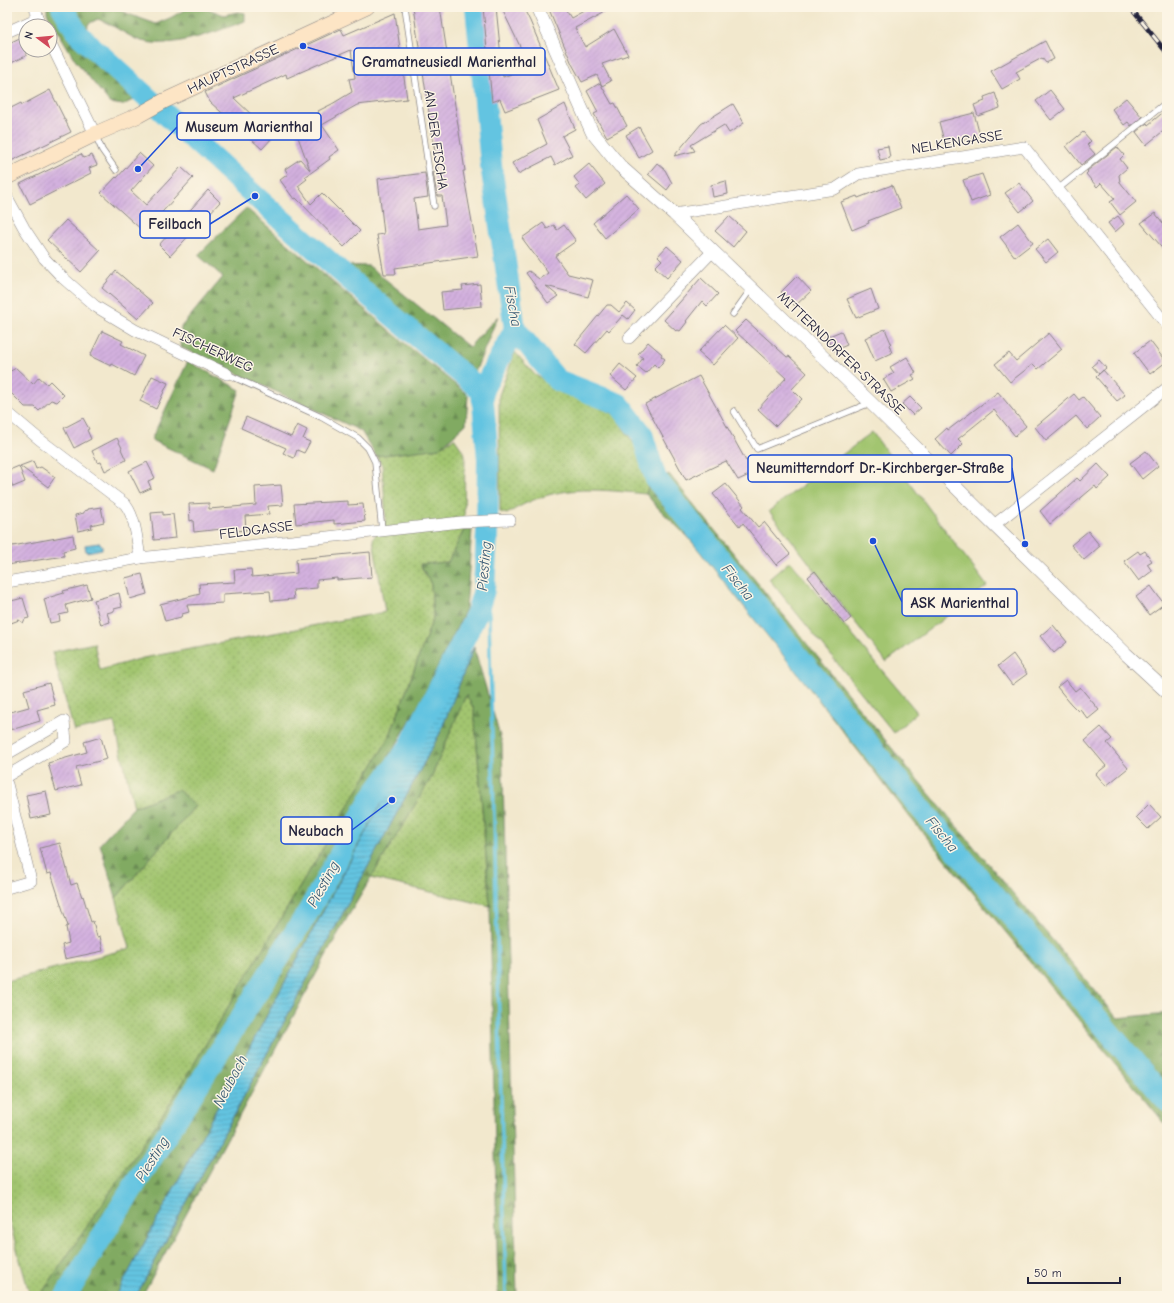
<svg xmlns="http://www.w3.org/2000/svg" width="1174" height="1303" viewBox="0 0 1174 1303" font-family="'Comic Neue',sans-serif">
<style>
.grass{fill:url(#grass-dots);stroke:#627455}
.forest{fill:url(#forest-firs);stroke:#52664e}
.park{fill:#a2c56f;stroke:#627455}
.water{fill:url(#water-rules);stroke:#42738e}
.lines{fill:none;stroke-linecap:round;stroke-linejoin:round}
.stream{stroke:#63c4e1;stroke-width:3.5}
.river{stroke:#63c4e1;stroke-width:22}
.building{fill:url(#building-hatch)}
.service-casing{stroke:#8a8584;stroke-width:7}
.minor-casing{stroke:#8a8584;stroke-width:12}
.tertiary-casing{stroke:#8a8584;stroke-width:14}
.secondary-casing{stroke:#8a8584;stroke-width:16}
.service{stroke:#fff;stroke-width:5.5}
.minor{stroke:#fff;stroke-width:11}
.tertiary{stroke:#fff;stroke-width:13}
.secondary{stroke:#fde5c5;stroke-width:15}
.rail-casing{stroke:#22223b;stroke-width:4.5}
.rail{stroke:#fcf5e5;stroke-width:3;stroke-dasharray:9;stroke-linecap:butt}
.labels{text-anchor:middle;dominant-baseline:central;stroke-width:3;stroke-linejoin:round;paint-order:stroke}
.street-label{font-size:14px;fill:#22223b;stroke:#fcf5e5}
.water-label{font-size:15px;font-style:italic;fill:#395b75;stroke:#fcf5e5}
.leader{fill:none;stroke:#1d4ed8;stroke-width:1.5}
.callout-dot{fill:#1d4ed8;stroke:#fcf5e5;stroke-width:1.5}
.callout{fill:#fcf5e5;stroke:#1d4ed8;stroke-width:1.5}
.callout-label{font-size:15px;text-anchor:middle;font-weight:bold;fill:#22223b}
</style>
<defs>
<pattern id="grass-dots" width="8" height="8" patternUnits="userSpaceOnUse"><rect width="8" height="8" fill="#a2c56f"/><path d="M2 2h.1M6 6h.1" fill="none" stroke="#8ba961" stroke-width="1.8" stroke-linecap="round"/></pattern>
<pattern id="forest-firs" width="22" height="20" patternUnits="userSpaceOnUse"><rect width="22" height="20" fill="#81aa62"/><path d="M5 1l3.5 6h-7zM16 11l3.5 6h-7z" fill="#698a52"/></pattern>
<pattern id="water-rules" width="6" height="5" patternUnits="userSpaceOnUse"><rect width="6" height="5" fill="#63c4e1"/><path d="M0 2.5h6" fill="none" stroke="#56a8c2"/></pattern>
<pattern id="building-hatch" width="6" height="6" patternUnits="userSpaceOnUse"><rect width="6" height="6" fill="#d3b1df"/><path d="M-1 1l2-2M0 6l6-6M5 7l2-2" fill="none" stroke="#b598c0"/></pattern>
</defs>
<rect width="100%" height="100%" fill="#fcf5e5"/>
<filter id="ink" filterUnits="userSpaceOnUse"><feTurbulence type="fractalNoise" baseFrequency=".025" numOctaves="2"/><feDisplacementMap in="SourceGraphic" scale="8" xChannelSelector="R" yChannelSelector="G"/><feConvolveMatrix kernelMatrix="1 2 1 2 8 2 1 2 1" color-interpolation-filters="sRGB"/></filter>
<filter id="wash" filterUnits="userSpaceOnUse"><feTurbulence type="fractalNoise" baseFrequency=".012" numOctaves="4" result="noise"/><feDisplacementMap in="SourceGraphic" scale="16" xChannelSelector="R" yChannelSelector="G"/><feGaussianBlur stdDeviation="0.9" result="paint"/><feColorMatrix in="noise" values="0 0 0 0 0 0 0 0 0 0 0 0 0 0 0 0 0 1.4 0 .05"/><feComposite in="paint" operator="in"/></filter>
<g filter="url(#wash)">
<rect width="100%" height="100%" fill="#f2e8cd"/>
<g class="grass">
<path d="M 515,352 L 535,375 L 573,395 L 614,414 L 639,451 L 649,483 L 646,494 C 594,489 554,483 507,514 L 500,512 L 499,395 Z"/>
<polygon points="454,438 465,454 464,530 448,562 420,565 431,584 433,618 389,738 173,1099 40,1296 30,1296 7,1213 7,981 130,948 116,898 195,806 178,790 134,807 114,722 74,731 52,652 94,643 100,670 143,658 385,612 373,539 386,519 382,465 376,456 440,448"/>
<polygon points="466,694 474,709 490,906 371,878 431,778"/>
</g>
<g class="forest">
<path d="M 47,7 L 114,7 L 131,15 L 156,24 L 172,17 L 189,7 L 203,7 L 224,15 L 238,12 L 245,13 L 245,21 C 216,32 165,52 136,39 C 123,33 112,24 98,19 L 88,24 L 87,36 L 99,48 L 152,90 L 123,105 L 110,103 L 75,60 L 47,13 Z"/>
<polygon points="246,208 402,341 468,395 466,424 440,448 376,456 361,431 180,347 181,327 223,277 198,255"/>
<polygon points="339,265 369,266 469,347 498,316 473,377"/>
<polygon points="188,361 240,390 213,469 151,440"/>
<polygon points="669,474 912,773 1118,1018 1167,1013 1167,1126 908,815 803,680 689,538 657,507 646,494 649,483"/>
<polygon points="472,529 466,609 420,703 377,779 377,811 116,1296 40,1296 173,1099 389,738 433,618 431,584 420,564 448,562 464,530"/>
<polygon points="474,647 502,743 517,1296 498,1296 490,906 474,709 466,695 431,778 340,930 142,1296 136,1296 440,733"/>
<polygon points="178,790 195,806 116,898 100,844 134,807"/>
</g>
<g class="park">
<polygon points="872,432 987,586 886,662 769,511"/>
<polygon points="790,561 917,712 894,733 769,579"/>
</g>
<g class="water">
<polygon points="100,543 102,545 102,549 86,552 85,545"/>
<polygon points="474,647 440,733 136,1296 116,1296 377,811 410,746"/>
</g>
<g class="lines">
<polyline class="stream" points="484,590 489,614 506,1296"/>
<g class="river">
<polyline points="62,7 78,34 255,196 350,280 482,391"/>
<polyline points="476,7 491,165 515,329 557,380 619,404 642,434 656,479 912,798 1167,1101"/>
<polyline points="66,1296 101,1238 308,912 370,800 410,746 477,613 484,590 487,533 488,459 482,391 515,329"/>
</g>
</g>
<g id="blocks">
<g class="building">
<polygon points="413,7 440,7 465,171 463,171 478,256 395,268 396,274 384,274 377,235 384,234 378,179 425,173 428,197 414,199 418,229 446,225 442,196 437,196 433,172 438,172"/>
<polygon points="483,7 496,7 503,77 530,67 501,7 523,7 530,21 559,90 505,111 500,99 492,102"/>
<polygon points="548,7 564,7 571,18 591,7 615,7 575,28 585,47 614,29 628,55 602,64 611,81 602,86 597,75 582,82 572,64"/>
<polygon points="395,13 407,99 357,105 322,125 339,150 329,157 330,159 305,177 307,179 298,186 311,204 322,193 360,231 344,247 296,198 294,199 280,180 288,174 285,169 300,159 310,170 294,126 319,113 318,111 332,104 352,92 349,79 355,78 351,50 287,78 286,74 234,98 274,136 262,149 210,102 205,92 341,29 344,35"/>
<polygon points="26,35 26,56 7,65 7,44"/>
<polygon points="1045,41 1054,59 1046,63 1042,58 1016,72 1020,79 1002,89 991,71"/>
<polygon points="600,83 612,104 615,103 627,126 607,137 594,114 598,112 587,91"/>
<polygon points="50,90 71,132 7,163 7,110 21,103 22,105"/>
<polygon points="1050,90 1065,109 1051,120 1036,101"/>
<polygon points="995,93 1000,108 978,116 974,105 985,101 984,97"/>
<polygon points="1126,98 1142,117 1131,126 1128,122 1124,125 1112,109"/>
<polygon points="565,104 575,129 562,136 572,155 555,165 551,157 518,174 512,163 547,144 537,120"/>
<polygon points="733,104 744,123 729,133 724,125 691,145 695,151 674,156 701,124"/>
<polygon points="1167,109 1167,128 1146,145 1136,132 1147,123 1148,125"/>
<polygon points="974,113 980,136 945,145 939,122"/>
<polygon points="639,127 652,150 639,158 626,135"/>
<polygon points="1083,132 1091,141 1087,145 1095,154 1081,165 1066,146"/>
<polygon points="888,146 890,158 880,160 877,148"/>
<polygon points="1117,147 1124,155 1120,159 1127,168 1119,175 1120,182 1136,202 1120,215 1110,202 1115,199 1101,183 1097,187 1086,174 1088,172 1087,171"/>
<polygon points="139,153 153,166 131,191 146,205 181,167 193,178 144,232 101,193 116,177 117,178"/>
<polygon points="81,154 84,158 92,155 97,165 89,168 91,173 30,204 20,184"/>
<polygon points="657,163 665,170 672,183 667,190 648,174"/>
<polygon points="589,164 605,184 586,200 576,188 580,185 574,177"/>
<polygon points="982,174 990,195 971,202 963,180"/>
<polygon points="726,181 728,194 713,197 711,185"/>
<polygon points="1019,183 1033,201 1020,212 1005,193"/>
<polygon points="892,185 901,208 868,221 869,223 852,230 841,202 857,196 858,198"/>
<polygon points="208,190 220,202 170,256 159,245"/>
<polygon points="626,194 639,209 605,238 593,223"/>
<polygon points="1155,213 1167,228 1167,253 1141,223"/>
<polygon points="729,216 746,231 733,247 715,231"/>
<polygon points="1118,216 1124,224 1115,232 1108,223"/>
<polygon points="66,220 100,251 81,272 47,240"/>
<polygon points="543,223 547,229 554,225 557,230 564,225 576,241 555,256 568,274 593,280 588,297 546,286 558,296 548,303 526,273 529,271 539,279 548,273 522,238"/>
<polygon points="1018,223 1033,243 1015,257 1000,237"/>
<polygon points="1048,239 1058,252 1046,262 1035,249"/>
<polygon points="667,246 683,260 667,278 655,267 662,260 658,256"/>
<polygon points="116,271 153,303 138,319 102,288"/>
<polygon points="797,276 811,291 795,306 781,292"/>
<polygon points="701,278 718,294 707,306 702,301 686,321 687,322 680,331 678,330 676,331 664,320"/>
<polygon points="480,284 482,306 443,310 441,292 463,290 462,286"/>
<polygon points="871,289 878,309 856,318 847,299"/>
<polygon points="627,303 635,310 628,319 623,315 609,331 607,329 586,353 575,344 607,305 611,305 619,312"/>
<polygon points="746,320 787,357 789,356 807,373 792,389 802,399 776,426 758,409 786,378 735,331"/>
<polygon points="724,325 738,338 713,365 698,352"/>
<polygon points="885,329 891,343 889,345 892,353 875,361 865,338"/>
<polygon points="102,331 123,341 121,344 144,356 134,376 112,364 111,366 90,356"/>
<polygon points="841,331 847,345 833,351 827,337"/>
<polygon points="1049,333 1062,349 1038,369 1033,364 1010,382 995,364 1009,353 1016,361"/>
<polygon points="1150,341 1166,362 1150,374 1134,353"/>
<polygon points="648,342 662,354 661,356 665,359 658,368 654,364 646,373 637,366 643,358 638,354"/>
<polygon points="907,357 916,373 912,375 915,379 891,392 883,379 894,373 890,367"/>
<polygon points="1099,360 1106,368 1099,374 1092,366"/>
<polygon points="620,364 637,378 626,390 610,376"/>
<polygon points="16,368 33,384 39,377 47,384 50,381 64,395 57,402 51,400 39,411 35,407 25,407 7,389 7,373"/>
<polygon points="1103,370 1125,395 1117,401 1096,377"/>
<polygon points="152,376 168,383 156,409 140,401"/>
<polygon points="699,376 746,461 753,458 758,471 738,480 726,461 686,480 645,404"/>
<polygon points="998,392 1026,426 1015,436 994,410 958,439 963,444 951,456 935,439 947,428 948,430"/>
<polygon points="1074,394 1079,400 1083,397 1100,417 1087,429 1076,416 1046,441 1035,427"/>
<polygon points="910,397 921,408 913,415 902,404"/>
<polygon points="246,417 291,437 297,425 307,430 303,439 310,442 304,453 297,450 294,458 283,453 286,448 241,428"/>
<polygon points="83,418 89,429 87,430 91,439 74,448 64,428"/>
<polygon points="117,438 122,448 121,449 126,460 105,471 101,462 98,463 92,451"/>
<polygon points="1146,451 1158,466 1142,479 1130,463"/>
<polygon points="33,461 36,469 41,467 55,477 48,487 20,466"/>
<polygon points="147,462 155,478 148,481 151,488 140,493 129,471"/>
<polygon points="1098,464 1110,477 1097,489 1095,486 1050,524 1040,511 1077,478 1080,481"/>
<polygon points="19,466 25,482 13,487 7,471"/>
<polygon points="726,484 744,506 742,508 758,527 764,522 790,554 776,565 743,523 740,527 713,494"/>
<polygon points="281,485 283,505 268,506 269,514 245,516 246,530 223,532 222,529 194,532 193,520 190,521 189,504 209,503 209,509 256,505 255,487"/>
<polygon points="348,501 348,505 363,504 365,521 334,524 334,520 296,524 294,504"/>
<polygon points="101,507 104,522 91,525 92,528 78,531 75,515 84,513 84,511 88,510 88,509"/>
<polygon points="163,512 163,515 173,514 176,538 154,540 151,513"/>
<polygon points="1088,531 1100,546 1084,560 1071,545"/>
<polygon points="73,535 75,548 63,551 64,556 7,565 7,547"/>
<polygon points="1138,551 1140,554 1145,551 1152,561 1147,564 1152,571 1139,581 1124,561"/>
<polygon points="370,552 372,577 337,580 337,578 317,580 317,588 293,590 294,599 271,601 270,591 223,594 223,603 187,605 189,612 182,614 181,617 165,621 160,604 200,594 199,584 235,582 234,570 251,569 252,577 297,573 296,559"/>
<polygon points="815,571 851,618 844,624 808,577"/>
<polygon points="142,574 147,594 130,599 125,578"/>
<polygon points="87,585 91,598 66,605 68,613 59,615 60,621 50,623 44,599 64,593 63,591"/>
<polygon points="1151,586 1164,604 1149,615 1136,597"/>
<polygon points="119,593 122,607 114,609 114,611 107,613 110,622 101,625 94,600"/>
<polygon points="23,598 29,618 25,619 23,623 19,620 11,623 7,609 7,602"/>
<polygon points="1053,625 1067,642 1054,653 1040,636"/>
<polygon points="1013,654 1027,674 1012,685 998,666"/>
<polygon points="1066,680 1075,691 1080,687 1099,710 1088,719 1080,709 1078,711 1071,704 1057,687"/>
<polygon points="49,683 55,705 37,710 40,721 11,730 7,713 29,707 24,690"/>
<polygon points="1101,727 1112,739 1107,743 1128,768 1106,786 1096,774 1106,766 1085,741"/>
<polygon points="101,737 107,759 76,767 81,785 56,791 48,763 87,752 84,742"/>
<polygon points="46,791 51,815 31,819 26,795"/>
<polygon points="1149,804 1161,817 1148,829 1136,817"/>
<polygon points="60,843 71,885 77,883 82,897 83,896 91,922 93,921 97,937 100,936 103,951 65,959 62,945 69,943 66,927 68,926 51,873 47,874 40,848"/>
</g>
</g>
</g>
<g filter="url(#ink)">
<use href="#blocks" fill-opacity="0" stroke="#8a8584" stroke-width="1"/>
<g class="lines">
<defs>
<g id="service">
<polyline points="405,7 434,206"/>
<polyline points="95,134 102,150 116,170"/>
<polyline points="1058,189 1167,102"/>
<polyline points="733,314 751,289"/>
<polyline points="227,374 321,417 358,438 368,448 375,462 382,530"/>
<polyline points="734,411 757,449 870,403"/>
</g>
<g id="minor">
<polyline points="35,7 38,18 42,26"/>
<polyline points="7,32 38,18"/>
<polyline points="50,42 95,134"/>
<polyline points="7,197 24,228 44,258 63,278 95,306 135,330 227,374"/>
<polyline points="674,214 835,189 858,174 1024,147 1167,325"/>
<polyline points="629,338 712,252"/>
<path d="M 7,412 L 39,439 L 125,504 C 136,518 137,541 140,558"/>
<polyline points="994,525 1167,388"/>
<polyline points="7,582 140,558 461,522 510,520"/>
<polyline points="7,754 64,721 66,741 7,776"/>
<polyline points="7,784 31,881 7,888"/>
</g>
<polyline id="tertiary" points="537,7 592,132 620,166 674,214 871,403 994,525 1126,654 1167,692"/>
<polyline id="secondary" points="7,177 95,134 139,115 164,101 367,7"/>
</defs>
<use href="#service" class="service-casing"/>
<use href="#minor" class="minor-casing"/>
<use href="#tertiary" class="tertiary-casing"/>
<use href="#secondary" class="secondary-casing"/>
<use href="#service" class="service"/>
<use href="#minor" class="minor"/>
<use href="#tertiary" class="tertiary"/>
<use href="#secondary" class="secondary"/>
<defs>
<polyline id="rail" points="1130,7 1167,53"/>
</defs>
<use href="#rail" class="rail-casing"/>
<use href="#rail" class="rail"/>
</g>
</g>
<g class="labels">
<g class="street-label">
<text transform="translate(233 69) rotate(-25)">HAUPTSTRASSE</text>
<text transform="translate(436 140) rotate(82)">AN DER FISCHA</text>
<text transform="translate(957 142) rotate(-9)">NELKENGASSE</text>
<text transform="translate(213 350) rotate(25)">FISCHERWEG</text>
<text transform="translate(841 353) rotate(44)">MITTERNDORFER-STRASSE</text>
<text transform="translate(256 530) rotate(-7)">FELDGASSE</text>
</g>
<g class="water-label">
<text transform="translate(513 306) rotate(79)">Fischa</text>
<text transform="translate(484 566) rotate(-85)">Piesting</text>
<text transform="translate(738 582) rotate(51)">Fischa</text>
<text transform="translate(942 834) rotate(50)">Fischa</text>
<text transform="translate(323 884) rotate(-61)">Piesting</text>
<text transform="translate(230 1081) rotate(-62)">Neubach</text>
<text transform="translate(152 1159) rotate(-58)">Piesting</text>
</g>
</g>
<path class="leader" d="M303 46L354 61M138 169L177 127M255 196L210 224M1025 544L1012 468M873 541L902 602M392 800L352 830"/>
<g class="callout-dot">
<circle cx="303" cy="46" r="4"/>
<circle cx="138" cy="169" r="4"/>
<circle cx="255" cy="196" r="4"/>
<circle cx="1025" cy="544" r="4"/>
<circle cx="873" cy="541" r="4"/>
<circle cx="392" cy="800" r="4"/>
</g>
<g class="callout">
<rect x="354" y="48" width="191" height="27" rx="4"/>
<rect x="177" y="113" width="144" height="27" rx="4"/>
<rect x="140" y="211" width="70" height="27" rx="4"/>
<rect x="748" y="455" width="264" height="27" rx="4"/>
<rect x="902" y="589" width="115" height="27" rx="4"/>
<rect x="281" y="817" width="71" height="27" rx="4"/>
</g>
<g class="callout-label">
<text x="449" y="67">Gramatneusiedl Marienthal</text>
<text x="249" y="132">Museum Marienthal</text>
<text x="175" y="229">Feilbach</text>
<text x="880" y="473">Neumitterndorf Dr.-Kirchberger-Straße</text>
<text x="960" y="608">ASK Marienthal</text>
<text x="316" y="836">Neubach</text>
</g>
<rect width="1174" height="1303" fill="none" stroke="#fcf5e5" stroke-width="24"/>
<g transform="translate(38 38) rotate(286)"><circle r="19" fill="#fcf5e5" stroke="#a5a1a1"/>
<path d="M0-3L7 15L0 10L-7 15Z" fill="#d1495b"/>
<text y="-6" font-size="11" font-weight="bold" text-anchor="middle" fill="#22223b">N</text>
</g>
<path d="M1028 1277v6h92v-6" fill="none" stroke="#22223b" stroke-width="2"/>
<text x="1034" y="1277" font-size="12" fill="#22223b" stroke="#fcf5e5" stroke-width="3" paint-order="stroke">50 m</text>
</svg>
